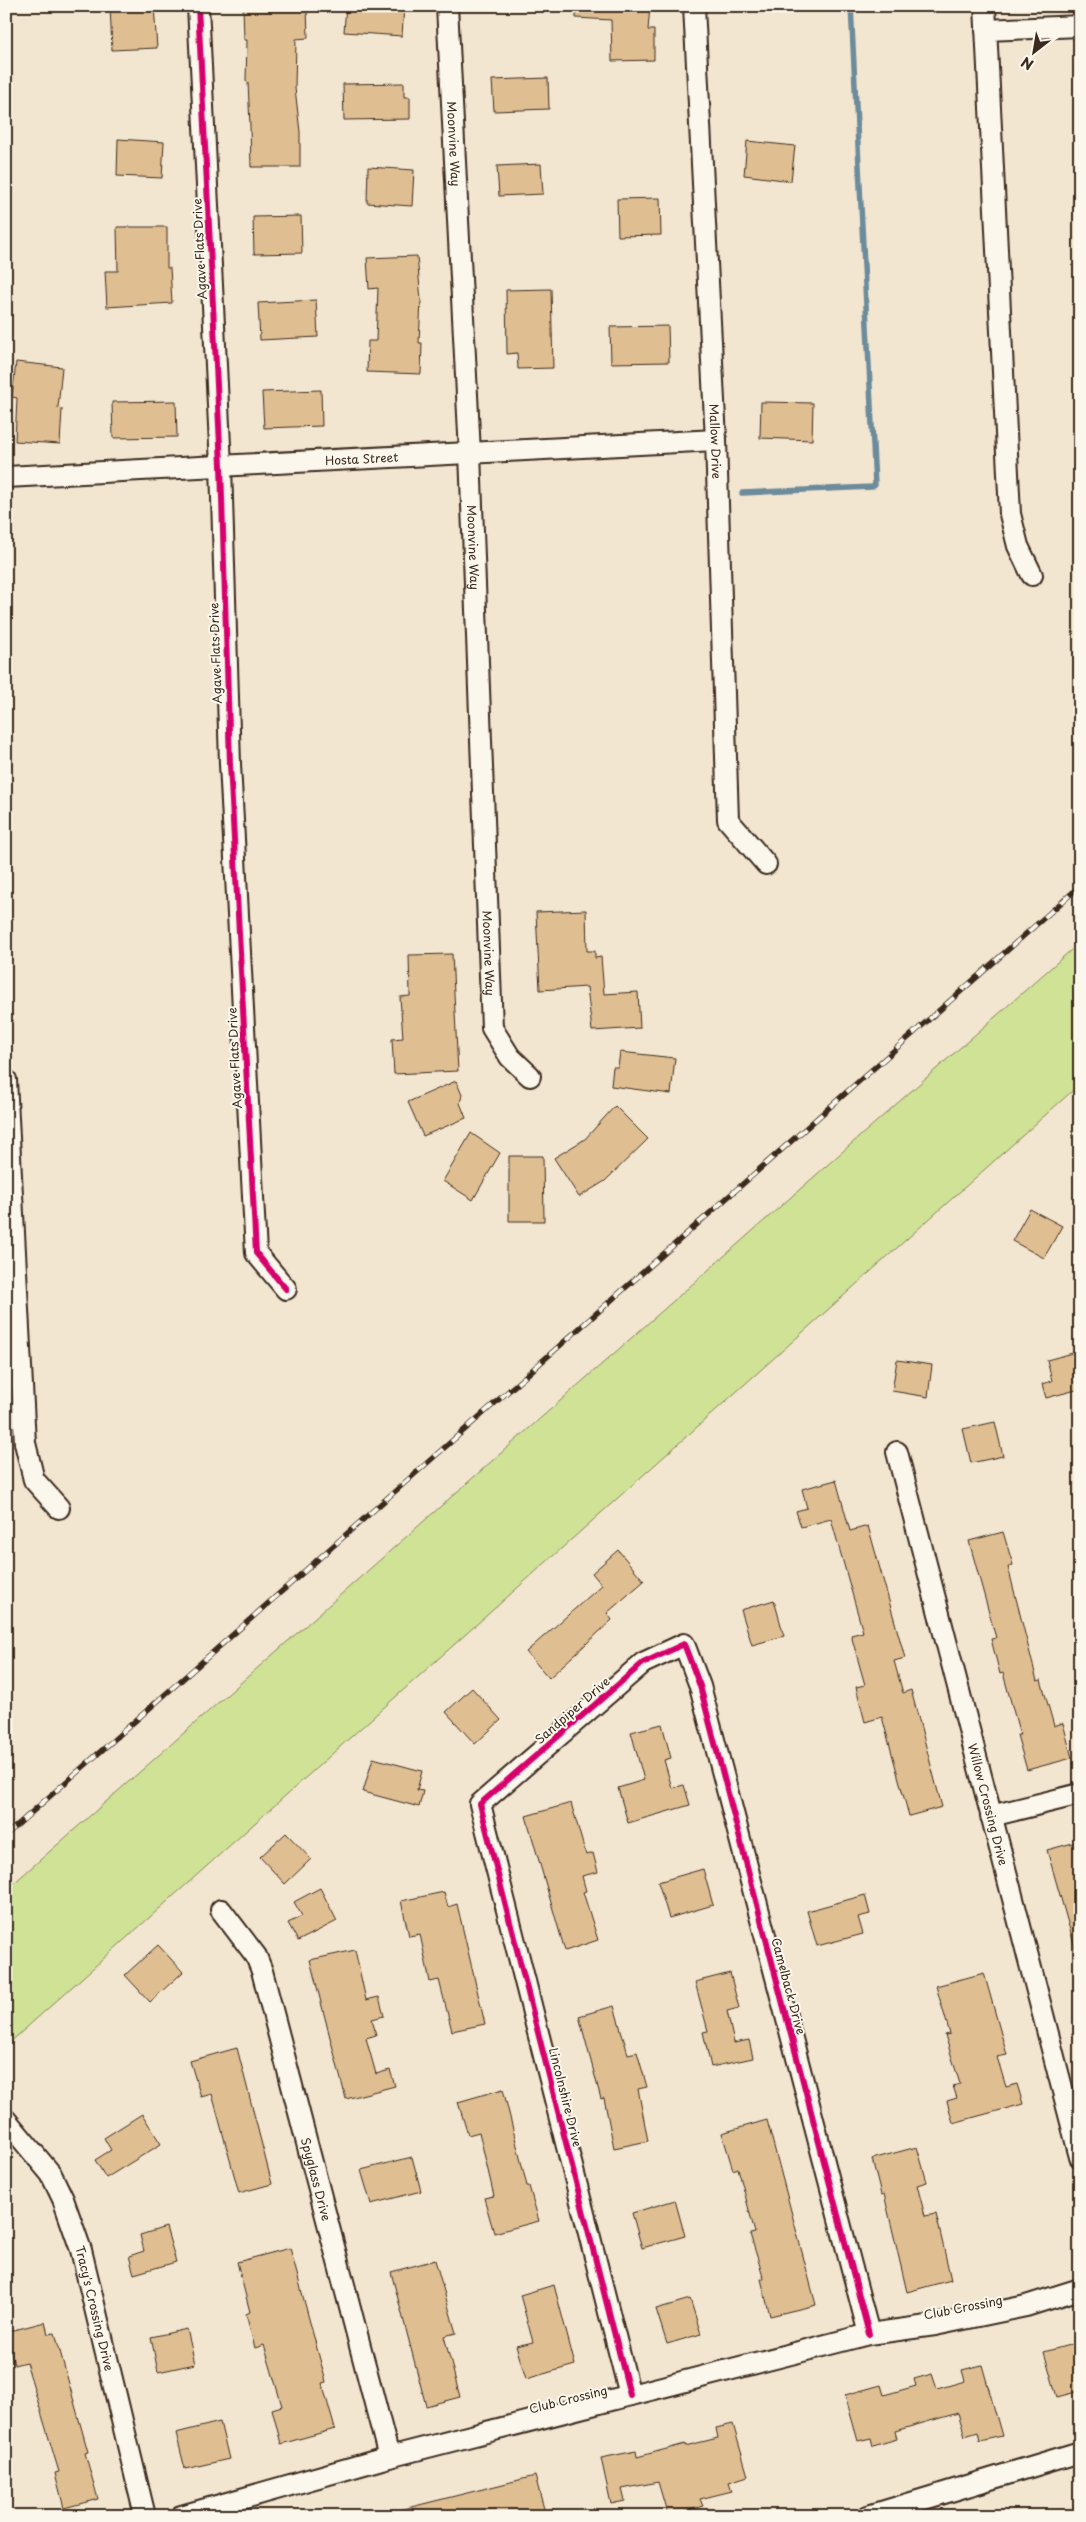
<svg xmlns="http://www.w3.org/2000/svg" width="1086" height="2522" viewBox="0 0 1086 2522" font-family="'Playpen Sans',sans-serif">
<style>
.green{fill:#cfe296;stroke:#85865a}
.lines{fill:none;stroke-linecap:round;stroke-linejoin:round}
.stream{stroke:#6c8b9b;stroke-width:5.5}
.building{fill:#dfbf92;stroke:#3b2a1e}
.minor-casing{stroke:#3b2a1e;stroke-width:24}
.minor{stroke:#fbf7ec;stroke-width:20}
.rail-casing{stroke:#3b2a1e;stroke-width:5.5}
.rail{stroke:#fbf7ec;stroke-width:4;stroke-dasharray:11;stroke-linecap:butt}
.cycleway-casing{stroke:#fbf7ec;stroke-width:9}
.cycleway{stroke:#d6006c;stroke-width:6}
.labels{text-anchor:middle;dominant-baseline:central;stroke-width:4;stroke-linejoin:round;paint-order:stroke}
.street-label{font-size:12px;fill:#3b2a1e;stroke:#fbf7ec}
</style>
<rect width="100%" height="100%" fill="#f3e6d1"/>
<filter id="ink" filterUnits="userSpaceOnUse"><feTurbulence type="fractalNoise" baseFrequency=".02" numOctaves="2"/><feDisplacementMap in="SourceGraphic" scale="10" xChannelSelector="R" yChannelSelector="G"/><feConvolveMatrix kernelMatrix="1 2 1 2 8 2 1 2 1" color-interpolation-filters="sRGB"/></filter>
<g filter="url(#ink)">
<polygon class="green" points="1080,942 1080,1084 6,2046 6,1890"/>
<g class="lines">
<polyline class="stream" points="742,493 872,487 875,485 851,6"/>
</g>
<g class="building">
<polygon points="110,6 154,6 157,48 112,50"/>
<polygon points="243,6 307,6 308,38 296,39 295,88 300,132 300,167 251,167 250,126 248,82 246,81 247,40 244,40"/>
<polygon points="346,6 404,6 402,36 344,32"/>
<polygon points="576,6 650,6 648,30 654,30 654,60 612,61 611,20 576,18"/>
<polygon points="548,78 549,109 494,111 492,80"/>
<polygon points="404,83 404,97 410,97 410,119 344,120 343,84"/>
<polygon points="118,139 164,142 162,178 117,176"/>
<polygon points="747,141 795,146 791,181 744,175"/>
<polygon points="541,164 543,194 499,196 497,166"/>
<polygon points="368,167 414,170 412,206 367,203"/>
<polygon points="660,198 661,235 618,236 617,199"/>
<polygon points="301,216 302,253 254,254 253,217"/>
<polygon points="117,227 167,227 167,268 170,268 172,303 107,307 105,271 118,271"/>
<polygon points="417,256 421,300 419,343 422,343 421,374 367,372 368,341 376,341 378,288 369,289 367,258"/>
<polygon points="551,289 553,368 518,369 517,353 507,354 506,290"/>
<polygon points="316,300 318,337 260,340 258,303"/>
<polygon points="668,326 669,362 611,363 610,327"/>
<polygon points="16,362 62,367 58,408 62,409 60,444 15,441 17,398 12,397"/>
<polygon points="321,390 322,426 264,428 262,392"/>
<polygon points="176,401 177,437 113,438 112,402"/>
<polygon points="761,402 813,403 812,440 760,438"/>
<polygon points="586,910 587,951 595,951 595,958 601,957 604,994 638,992 640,1028 592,1031 587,987 540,990 536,912"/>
<polygon points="452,954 458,1071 394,1074 392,1039 403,1038 400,997 410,996 409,955"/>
<polygon points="620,1052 675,1058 671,1094 611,1086 613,1067 618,1067"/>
<polygon points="456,1081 462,1095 460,1103 466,1118 423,1136 408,1102"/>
<polygon points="615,1106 648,1139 605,1181 579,1197 554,1158 585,1139"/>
<polygon points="471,1133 500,1153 473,1200 443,1181"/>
<polygon points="509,1156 543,1156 544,1221 509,1221"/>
<polygon points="1030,1209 1062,1226 1044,1258 1012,1241"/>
<polygon points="1080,1351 1080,1389 1046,1398 1042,1384 1052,1381 1047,1360"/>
<polygon points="897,1360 932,1365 928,1397 892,1391"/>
<polygon points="995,1422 1003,1456 971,1463 963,1429"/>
<polygon points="836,1480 850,1531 868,1526 905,1658 894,1661 903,1693 911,1690 942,1807 909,1816 882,1717 865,1722 856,1687 865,1685 851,1635 863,1632 831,1519 801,1527 796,1511 807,1508 802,1489"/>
<polygon points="1003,1532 1013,1565 1008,1567 1037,1681 1041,1680 1054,1726 1063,1723 1072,1758 1027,1770 1017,1735 1020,1735 1003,1673 1000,1674 991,1639 996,1638 969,1541"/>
<polygon points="618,1550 644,1581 607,1613 612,1620 549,1678 526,1652 602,1585 592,1573"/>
<polygon points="774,1600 784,1636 752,1645 741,1610"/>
<polygon points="472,1688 501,1720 475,1744 446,1712"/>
<polygon points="662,1724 671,1758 664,1760 672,1788 684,1785 690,1805 628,1823 618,1788 644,1780 631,1732"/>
<polygon points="373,1758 422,1771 417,1790 423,1791 419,1807 363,1792"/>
<polygon points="571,1803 586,1855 593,1853 598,1872 582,1876 586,1891 583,1892 598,1940 565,1951 526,1816"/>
<polygon points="286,1833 311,1859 285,1884 260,1857"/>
<polygon points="1080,1841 1080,1951 1076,1951 1047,1850"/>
<polygon points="703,1869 713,1905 669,1918 658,1882"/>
<polygon points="320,1888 337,1921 298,1941 288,1923 302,1916 294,1902"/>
<polygon points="444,1892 448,1907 457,1904 485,2024 452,2031 439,1980 430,1982 420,1934 409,1936 401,1901"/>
<polygon points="865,1895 870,1914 858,1917 863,1934 817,1946 807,1911"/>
<polygon points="158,1945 183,1972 150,2002 125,1975"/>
<polygon points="355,1950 366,2000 379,1997 384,2016 372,2019 376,2035 366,2038 376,2074 390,2070 395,2086 346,2099 310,1960"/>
<polygon points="730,1973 739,2008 727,2011 734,2043 749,2040 753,2058 711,2067 703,2032 708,2031 695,1982"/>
<polygon points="984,1973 1007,2055 997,2057 1006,2087 1017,2084 1023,2104 953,2123 947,2101 957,2098 953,2086 960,2084 945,2035 950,2034 936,1986"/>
<polygon points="614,2006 628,2054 637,2052 647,2087 638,2089 648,2141 614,2148 604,2098 601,2099 579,2016"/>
<polygon points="237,2048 272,2184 239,2193 212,2094 201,2097 190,2061"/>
<polygon points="503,2089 527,2186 529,2186 539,2221 494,2233 484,2198 494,2196 479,2132 468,2135 458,2102"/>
<polygon points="142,2114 161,2144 106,2178 95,2160 111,2150 104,2138"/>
<polygon points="767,2120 816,2305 770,2316 761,2279 764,2279 750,2234 755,2233 738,2168 733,2170 722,2133"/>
<polygon points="917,2147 927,2182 917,2185 925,2216 936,2214 951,2280 907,2292 884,2194 881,2195 872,2159"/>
<polygon points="412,2157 421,2191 371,2204 361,2170"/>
<polygon points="675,2200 685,2236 642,2248 632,2213"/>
<polygon points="166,2227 176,2262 134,2274 129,2256 144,2251 140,2235"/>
<polygon points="290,2248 326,2382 322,2383 335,2429 281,2444 272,2409 282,2406 264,2345 255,2348 246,2314 250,2312 237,2262"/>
<polygon points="435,2260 456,2333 444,2336 460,2397 426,2406 391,2272"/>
<polygon points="554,2285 575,2365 526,2379 516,2346 533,2342 520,2295"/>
<polygon points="690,2299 701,2334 667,2344 656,2309"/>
<polygon points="45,2322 48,2334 55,2333 88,2452 85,2453 98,2499 64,2508 55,2473 59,2472 26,2362 14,2365 6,2332"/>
<polygon points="187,2329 195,2364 158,2372 151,2337"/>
<polygon points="1080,2342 1080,2391 1057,2397 1044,2352"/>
<polygon points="982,2365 1002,2436 980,2441 978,2432 965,2436 958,2413 895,2431 897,2439 873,2446 871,2438 858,2441 845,2395 881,2385 884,2395 916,2386 914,2379 932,2374 937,2389 965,2381 962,2370"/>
<polygon points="220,2422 229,2459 185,2469 176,2433"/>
<polygon points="733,2424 748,2476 729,2482 732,2491 700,2499 703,2506 670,2516 668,2516 658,2482 622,2489 625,2501 611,2504 601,2458 636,2451 637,2457 685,2444 685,2446 718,2438 716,2428"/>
<polygon points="535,2476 546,2516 400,2516 399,2510"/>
</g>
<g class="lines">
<defs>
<g id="minor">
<polyline points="198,6 221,465 230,764 256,1253 286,1289"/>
<path id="s1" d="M 447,6 L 470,453 L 492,1028 L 510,1057 L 530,1076"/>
<path id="s2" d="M 694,6 L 716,440 L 728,820 L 766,864"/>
<polyline points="985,6 1010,514 1018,546 1032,575"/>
<polyline points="986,30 1080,26"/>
<path id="s3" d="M 6,477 L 716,440"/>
<polyline points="6,1080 25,1443 34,1480 59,1508"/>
<path id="s4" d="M 897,1452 L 1080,2157"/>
<polyline points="991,1816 1080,1794"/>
<path id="s5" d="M 221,1910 L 256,1956 L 262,1971 L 389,2457"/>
<path id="s6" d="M 6,2120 L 51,2174 L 63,2199 L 81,2250 L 145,2516"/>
<polyline points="630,2395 480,1804 643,1663 684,1644 700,1686 869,2334"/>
<polyline points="181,2516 389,2457 869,2334 935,2325 1026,2306 1080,2289"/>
<polyline points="868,2516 1080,2452"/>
</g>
</defs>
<use href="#minor" class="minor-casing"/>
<use href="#minor" class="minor"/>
<defs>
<polyline id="rail" points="6,1835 1080,886"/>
</defs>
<use href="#rail" class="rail-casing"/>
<use href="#rail" class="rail"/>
<defs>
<g id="cycleway">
<polyline points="198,6 221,465 230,764 256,1253 286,1289"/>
<polyline points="630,2395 480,1804 643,1663 684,1644 700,1686 869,2334"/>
</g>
</defs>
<use href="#cycleway" class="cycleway-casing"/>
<use href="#cycleway" class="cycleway"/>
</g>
</g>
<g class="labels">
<g class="street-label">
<text stroke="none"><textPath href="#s1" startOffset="138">Moonvine Way</textPath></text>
<text transform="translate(199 249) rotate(-93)">Agave Flats Drive</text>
<text stroke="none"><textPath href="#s2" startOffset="436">Mallow Drive</textPath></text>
<text stroke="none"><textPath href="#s3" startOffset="356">Hosta Street</textPath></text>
<text stroke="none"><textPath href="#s1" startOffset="542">Moonvine Way</textPath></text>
<text transform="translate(215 653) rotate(-92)">Agave Flats Drive</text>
<text stroke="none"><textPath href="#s1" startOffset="948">Moonvine Way</textPath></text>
<text transform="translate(234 1058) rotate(-93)">Agave Flats Drive</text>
<text transform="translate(572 1710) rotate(-41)">Sandpiper Drive</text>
<text stroke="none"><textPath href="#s4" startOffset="364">Willow Crossing Drive</textPath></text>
<text transform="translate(789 1986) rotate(75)">Camelback Drive</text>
<text transform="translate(566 2097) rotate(76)">Lincolnshire Drive</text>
<text stroke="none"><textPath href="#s5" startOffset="289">Spyglass Drive</textPath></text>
<text transform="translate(963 2307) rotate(-11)">Club Crossing</text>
<text stroke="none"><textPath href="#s6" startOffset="212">Tracy's Crossing Drive</textPath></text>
<text transform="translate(568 2399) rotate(-14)">Club Crossing</text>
</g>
</g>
<rect width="1086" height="2522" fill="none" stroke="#fbf7ec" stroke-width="25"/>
<rect x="12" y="12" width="1061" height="2497" fill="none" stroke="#3b2a1e" stroke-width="2" filter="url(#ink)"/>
<g transform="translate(1034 52) rotate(211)" stroke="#fbf7ec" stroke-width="4" paint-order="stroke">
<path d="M0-4L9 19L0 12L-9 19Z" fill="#3b2a1e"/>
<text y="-8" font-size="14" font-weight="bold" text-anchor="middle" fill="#3b2a1e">N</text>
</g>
</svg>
